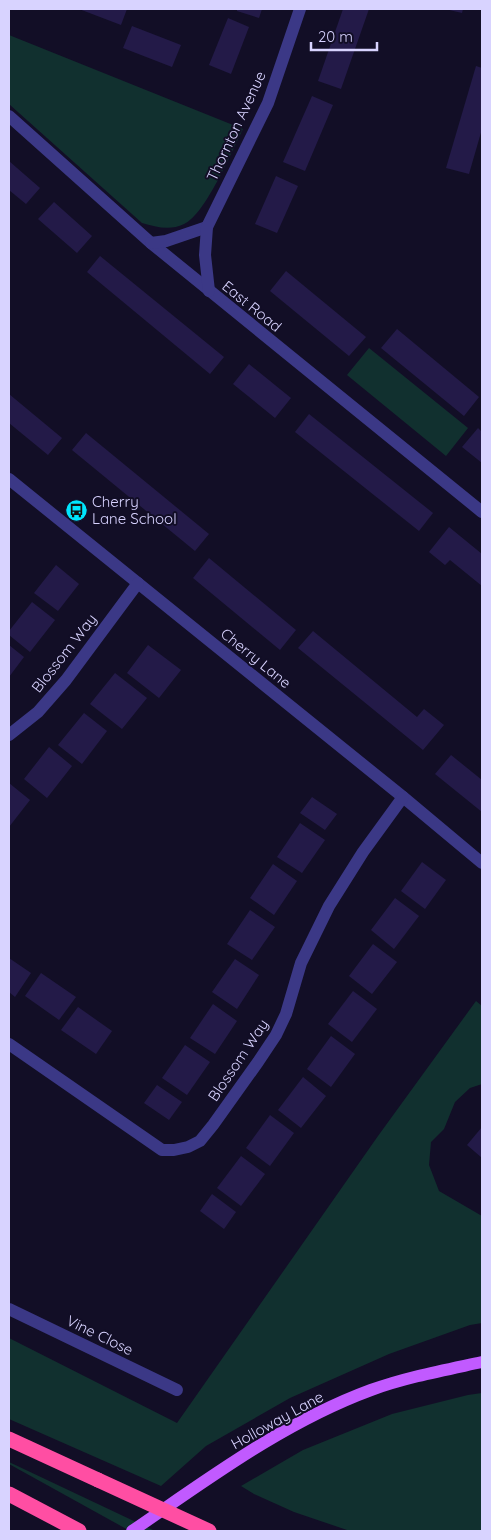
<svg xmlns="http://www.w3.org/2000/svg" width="491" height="1540" viewBox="0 0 491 1540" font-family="Quicksand,sans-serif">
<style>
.green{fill:#11302f}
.building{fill:#231a48}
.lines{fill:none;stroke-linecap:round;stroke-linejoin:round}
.minor{stroke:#3b3886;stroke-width:12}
.major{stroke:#c15aff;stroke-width:12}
.highway{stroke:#ff4ea3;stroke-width:15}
.highway-bridge{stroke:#ff4ea3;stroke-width:15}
.labels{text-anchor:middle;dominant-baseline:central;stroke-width:4;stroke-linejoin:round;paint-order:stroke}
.street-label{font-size:15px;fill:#d8d3ff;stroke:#120e26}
.poi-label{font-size:15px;fill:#d8d3ff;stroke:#120e26;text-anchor:start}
</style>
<rect width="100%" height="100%" fill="#120e26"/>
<g class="green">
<path d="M 9,35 L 243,129 C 232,151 205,215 184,224 C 170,231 156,227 142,223 L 9,104 Z"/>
<polygon points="369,348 468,428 446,456 347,375"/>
<polygon points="476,1001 482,1006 482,1084 470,1088 455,1102 444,1129 431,1142 429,1165 439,1191 482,1216 482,1323 470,1325 389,1354 290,1398 206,1446 161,1486 9,1419 9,1338 177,1423 378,1136"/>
<polygon points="482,1393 482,1531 350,1531 294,1512 254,1494 241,1486 303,1450 392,1414 468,1395"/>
<polygon points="9,1462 155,1531 130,1531 9,1464"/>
</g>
<g class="building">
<polygon points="79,9 127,9 121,25"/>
<polygon points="237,9 262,9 259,18 237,11"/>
<polygon points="343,9 369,9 341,89 318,81"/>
<polygon points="445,9 463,9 462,13"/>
<polygon points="228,18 249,27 231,74 209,65"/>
<polygon points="132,26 181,45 172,67 123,48"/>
<polygon points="476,66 482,68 482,129 469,174 446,168"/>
<polygon points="312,96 333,105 305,171 283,162"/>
<polygon points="9,161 40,188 26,204 9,190"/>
<polygon points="276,176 298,186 277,233 255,224"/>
<polygon points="54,202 92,236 77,253 38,219"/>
<polygon points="100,256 224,357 210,374 87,272"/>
<polygon points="286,271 366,337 349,356 270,291"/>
<polygon points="397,329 479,397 464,416 381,348"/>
<polygon points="249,364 291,398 275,418 233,384"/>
<polygon points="9,394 62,438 48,455 9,423"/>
<polygon points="309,414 433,513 419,531 295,432"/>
<polygon points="478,428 482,432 482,463 462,447"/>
<polygon points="86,433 209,534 195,551 72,450"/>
<polygon points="449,527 482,554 482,586 450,560 445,565 429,552"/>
<polygon points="209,558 296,630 280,650 193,578"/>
<polygon points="56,565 79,584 58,611 34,593"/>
<polygon points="32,602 55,620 30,652 9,635 9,631"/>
<polygon points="313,631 417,717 424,709 444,725 423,750 298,648"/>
<polygon points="9,645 24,657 9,677"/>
<polygon points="148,645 181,670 159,698 127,673"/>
<polygon points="115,673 147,698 122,729 90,704"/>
<polygon points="84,713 107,731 82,764 58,745"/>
<polygon points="49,747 72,766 47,798 24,779"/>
<polygon points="451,755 482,780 482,812 435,774"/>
<polygon points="9,783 30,800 9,827"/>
<polygon points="312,797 337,814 325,830 300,813"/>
<polygon points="300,823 325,840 302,873 277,857"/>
<polygon points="422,862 446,880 425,909 401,891"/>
<polygon points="273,864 297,881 274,915 250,898"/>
<polygon points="395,898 419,916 394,949 371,930"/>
<polygon points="250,910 275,927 252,960 227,944"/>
<polygon points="373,944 397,962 372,994 349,976"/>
<polygon points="9,958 31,973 15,997 9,992"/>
<polygon points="235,959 259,975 237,1009 212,992"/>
<polygon points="41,973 76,997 59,1020 25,996"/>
<polygon points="353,991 377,1009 352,1042 328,1024"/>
<polygon points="213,1004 237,1021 215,1054 190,1038"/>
<polygon points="78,1007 112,1031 96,1054 61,1030"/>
<polygon points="331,1036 355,1054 331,1087 307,1069"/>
<polygon points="185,1045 210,1062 187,1095 162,1078"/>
<polygon points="303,1077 326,1096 301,1128 278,1110"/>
<polygon points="157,1085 182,1102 169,1120 144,1103"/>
<polygon points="270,1115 294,1133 270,1166 246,1148"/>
<polygon points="482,1127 482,1158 467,1145"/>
<polygon points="241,1156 265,1174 241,1206 217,1188"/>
<polygon points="212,1194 236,1212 224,1229 200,1211"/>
</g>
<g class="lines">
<g class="minor">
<polyline points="9,116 151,243 482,512"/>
<polyline points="151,243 166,241 207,227"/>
<polyline points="209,291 205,255 207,227 268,103 300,9"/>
<polyline points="9,479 403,797 482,863"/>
<polyline points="9,735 38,712 66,680 138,583"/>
<polyline points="9,1044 162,1150 174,1150 188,1147 200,1141 213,1125 258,1062 276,1035 286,1014 301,963 329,906 363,852 403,797"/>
<polyline points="9,1309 177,1390"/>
</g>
<path class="major" d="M 132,1531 C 208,1479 284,1422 371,1390 C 407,1377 445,1370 482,1362"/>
<g class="highway">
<polyline points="9,1439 98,1480"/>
<polyline points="9,1494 79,1531"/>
</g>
<polyline class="highway-bridge" points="98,1480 209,1531"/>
</g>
<defs>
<symbol id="bus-disc" viewBox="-11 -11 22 22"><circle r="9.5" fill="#00e5fe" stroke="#120e26"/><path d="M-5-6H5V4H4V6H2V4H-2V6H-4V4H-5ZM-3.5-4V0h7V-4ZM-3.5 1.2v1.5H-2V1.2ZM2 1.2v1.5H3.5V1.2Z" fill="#111"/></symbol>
</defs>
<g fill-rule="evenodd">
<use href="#bus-disc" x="64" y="498" width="25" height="25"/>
</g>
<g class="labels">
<g class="street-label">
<text transform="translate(236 126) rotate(-65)">Thornton Avenue</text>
<text transform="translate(252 306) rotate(39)">East Road</text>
<text transform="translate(64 653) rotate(-52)">Blossom Way</text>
<text transform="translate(256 658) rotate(39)">Cherry Lane</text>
<text transform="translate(238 1060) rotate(-56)">Blossom Way</text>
<text transform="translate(100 1335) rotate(26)">Vine Close</text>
<text transform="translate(277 1420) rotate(-29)">Holloway Lane</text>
</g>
<g class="poi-label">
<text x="92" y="501">Cherry<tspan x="92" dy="17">Lane School</tspan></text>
</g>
</g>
<rect width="491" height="1540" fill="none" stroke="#d8d3ff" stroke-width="20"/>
<path d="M311 42v8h66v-8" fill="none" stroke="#d8d3ff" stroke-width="2.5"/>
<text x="318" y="42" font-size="15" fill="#d8d3ff" stroke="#120e26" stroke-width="4" paint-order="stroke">20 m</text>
</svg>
